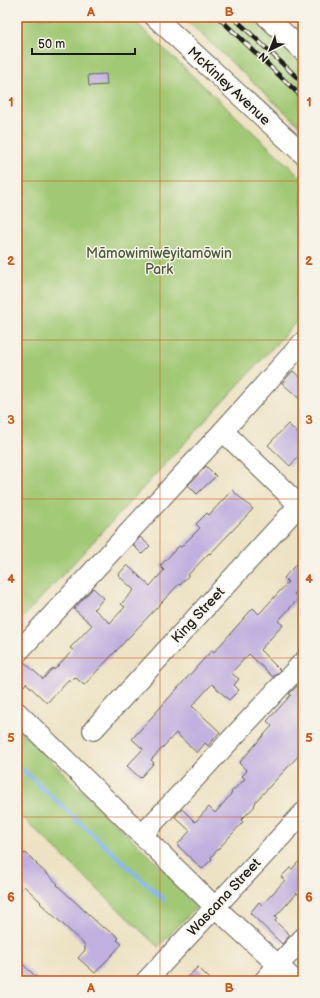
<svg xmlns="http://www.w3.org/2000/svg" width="320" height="998" viewBox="0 0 320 998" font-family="'Balsamiq Sans',sans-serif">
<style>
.green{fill:#a1c974;stroke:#5e7248}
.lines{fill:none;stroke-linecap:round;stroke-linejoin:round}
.stream{stroke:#87b7f3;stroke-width:4}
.building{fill:#c0afdf}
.minor-casing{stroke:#656156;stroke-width:22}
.minor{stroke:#fff;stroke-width:20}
.rail-casing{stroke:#1c1c1c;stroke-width:4.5}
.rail{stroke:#f7f3e8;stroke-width:3;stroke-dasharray:9;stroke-linecap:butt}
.grid{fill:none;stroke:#d4530e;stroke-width:1;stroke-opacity:0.55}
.labels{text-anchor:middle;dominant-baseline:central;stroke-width:3;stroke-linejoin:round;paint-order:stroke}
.street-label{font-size:14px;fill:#1c1c1c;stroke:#f7f3e8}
.park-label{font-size:14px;fill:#4b593b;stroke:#f7f3e8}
.neatline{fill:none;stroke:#d4530e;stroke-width:1.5}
.grid-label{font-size:13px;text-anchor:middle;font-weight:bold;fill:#d4530e}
</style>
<rect width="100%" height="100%" fill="#f7f3e8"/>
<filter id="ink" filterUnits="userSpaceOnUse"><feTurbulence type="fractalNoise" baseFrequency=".025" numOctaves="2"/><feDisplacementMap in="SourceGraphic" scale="8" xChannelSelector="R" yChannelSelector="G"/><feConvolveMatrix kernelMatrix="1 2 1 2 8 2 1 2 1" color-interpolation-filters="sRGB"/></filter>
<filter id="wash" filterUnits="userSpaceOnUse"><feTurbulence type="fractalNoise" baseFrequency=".012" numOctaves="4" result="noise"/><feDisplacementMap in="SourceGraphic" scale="16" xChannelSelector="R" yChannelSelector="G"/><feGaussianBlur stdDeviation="0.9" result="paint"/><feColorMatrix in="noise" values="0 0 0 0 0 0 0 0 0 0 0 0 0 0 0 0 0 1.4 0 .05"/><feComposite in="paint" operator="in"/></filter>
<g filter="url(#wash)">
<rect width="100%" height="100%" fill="#ede2c3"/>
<g class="green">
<polygon points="17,17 130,17 303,179 303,315 17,624"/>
<polygon points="183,17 259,17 303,58 303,129"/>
<polygon points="17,728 199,904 158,947 17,812"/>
</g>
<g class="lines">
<polyline class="stream" points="17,764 164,900"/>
</g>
<g id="blocks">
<g class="building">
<polygon points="106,74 107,85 89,86 88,75"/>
<polygon points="293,371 303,380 303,402 282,383"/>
<polygon points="288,424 303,438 303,451 290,466 268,445"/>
<polygon points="206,466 216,476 197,494 188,485"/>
<polygon points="232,490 253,509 210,554 209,553 188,575 188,576 180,585 179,584 84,685 75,677 71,681 69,679 47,703 26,683 24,686 17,679 17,667 20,664 24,662 43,679 53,668 54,670 73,650 70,648 92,625 74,609 93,588 104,598 94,609 110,623 125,607 121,604 134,590 118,575 127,565 150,586 164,570 160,566 179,546 181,547 200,528 196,524 207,513 209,515"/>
<polygon points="140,537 150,546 142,554 133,545"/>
<polygon points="303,556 303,584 294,594 299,598 278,621 283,625 260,650 280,670 273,677 249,654 231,673 239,679 234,685 239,690 229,700 212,684 192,706 220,732 208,746 205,743 197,753 176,733 151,760 154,763 140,778 127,766 143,749 132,739 212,650 214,652 253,608 259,614 288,582 284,578"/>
<polygon points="301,682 303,684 303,751 255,802 256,803 254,805 255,806 241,820 243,822 211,857 212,859 202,869 177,845 190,831 175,817 182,809 195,822 209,807 215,813 232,793 231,792 245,779 242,776 247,771 239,763 272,726 267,721 291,695 289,694"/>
<polygon points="17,847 25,854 26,853 37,864 36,864 58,884 57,885 103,928 104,927 110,932 111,931 119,938 117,940 122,944 95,973 78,958 86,949 84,948 86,946 40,903 41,902 24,886 17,894"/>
<polygon points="303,857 303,899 297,893 275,917 277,918 275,921 290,935 282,944 250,913 259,902 262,905 285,880 281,877 290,868 292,869"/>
<polygon points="17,959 32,973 40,981 17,981"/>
<polygon points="198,967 212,981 183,981"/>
</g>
</g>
</g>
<g filter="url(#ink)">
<use href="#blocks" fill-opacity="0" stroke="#656156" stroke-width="1"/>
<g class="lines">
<defs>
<g id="minor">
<polyline points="155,17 303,154"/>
<polyline points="267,17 303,51"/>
<polyline points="223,431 303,509"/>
<polyline points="17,653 223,431 303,342"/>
<polyline points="17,712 215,907 295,981"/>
<polyline points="93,730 303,501"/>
<polyline points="142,835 303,662"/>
<polyline points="146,981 303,813"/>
<polyline points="264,981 303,938"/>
</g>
</defs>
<use href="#minor" class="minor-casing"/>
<use href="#minor" class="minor"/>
<defs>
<g id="rail">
<polyline points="218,17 303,98"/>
<polyline points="233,17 303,83"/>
</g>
</defs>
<use href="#rail" class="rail-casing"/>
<use href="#rail" class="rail"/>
</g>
</g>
<path class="grid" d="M 160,17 L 160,981M 17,181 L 303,181M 17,340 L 303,340M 17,499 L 303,499M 17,658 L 303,658M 17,817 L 303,817"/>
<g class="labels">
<g class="street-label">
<text transform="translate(229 86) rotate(43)">McKinley Avenue</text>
<text transform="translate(198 615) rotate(-47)">King Street</text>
<text transform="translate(224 897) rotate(-47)">Wascana Street</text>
</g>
<g class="park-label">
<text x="159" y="253">Māmowimīwēyitamōwin<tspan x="159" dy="16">Park</tspan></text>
</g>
</g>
<rect width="320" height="998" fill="none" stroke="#f7f3e8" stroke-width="44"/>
<g transform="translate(270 50) rotate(223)" stroke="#f7f3e8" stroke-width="3" paint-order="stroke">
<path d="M0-3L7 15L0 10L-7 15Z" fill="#1c1c1c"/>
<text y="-6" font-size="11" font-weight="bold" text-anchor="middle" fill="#1c1c1c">N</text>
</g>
<path d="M32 48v6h103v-6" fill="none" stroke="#1c1c1c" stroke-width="2"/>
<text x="38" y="48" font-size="12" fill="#1c1c1c" stroke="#f7f3e8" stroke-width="3" paint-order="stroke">50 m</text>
<rect x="22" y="22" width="276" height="954" class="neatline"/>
<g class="grid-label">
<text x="91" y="16">A</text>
<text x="229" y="16">B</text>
<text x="11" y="106">1</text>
<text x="309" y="106">1</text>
<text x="11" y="265">2</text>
<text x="309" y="265">2</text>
<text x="11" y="424">3</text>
<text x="309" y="424">3</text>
<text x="11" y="583">4</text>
<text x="309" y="583">4</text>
<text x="11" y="742">5</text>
<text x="309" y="742">5</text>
<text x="11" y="901">6</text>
<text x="309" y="901">6</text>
<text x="91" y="992">A</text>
<text x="229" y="992">B</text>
</g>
</svg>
